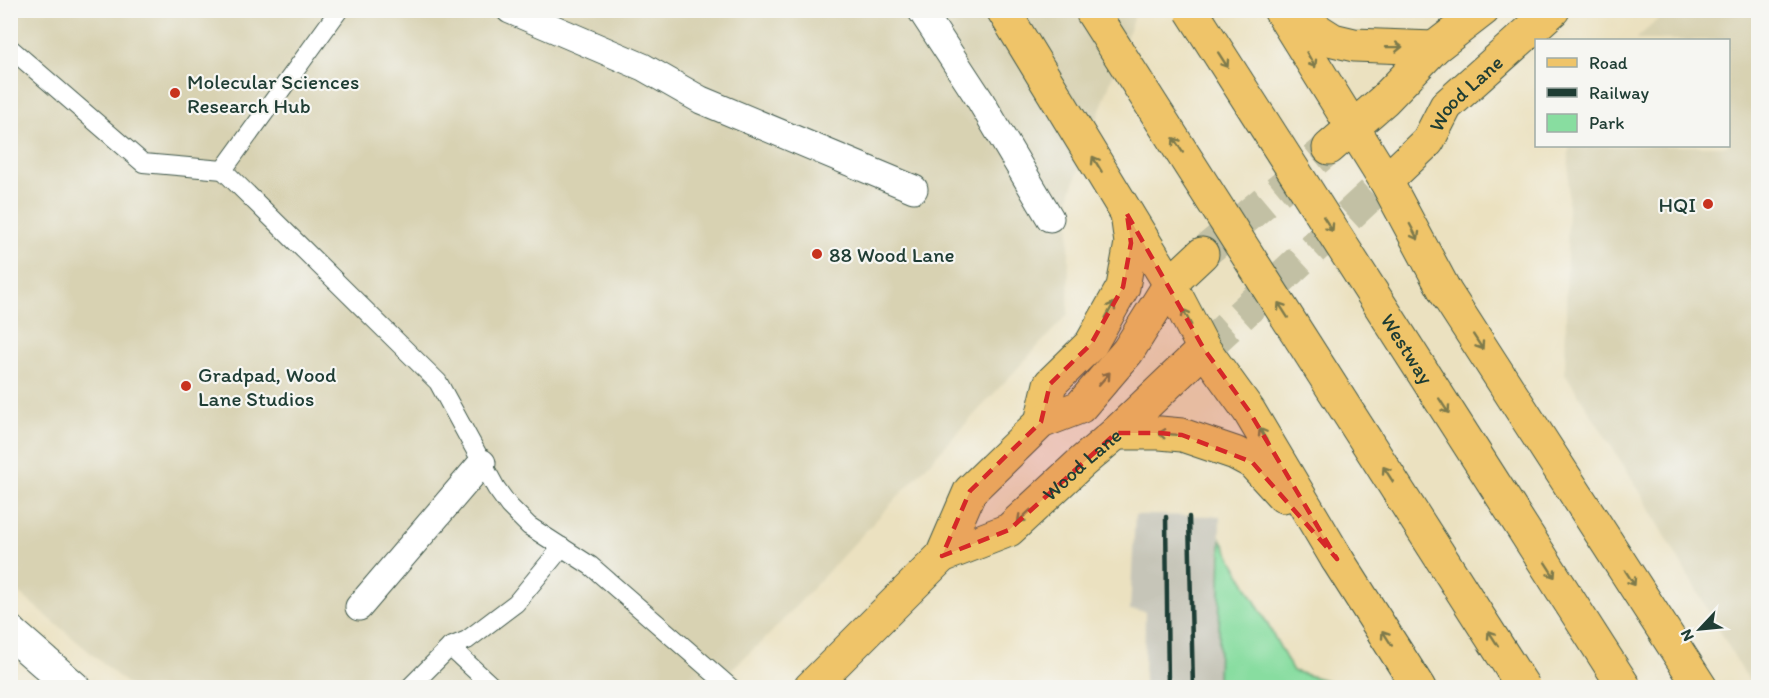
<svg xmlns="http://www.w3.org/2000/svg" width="1769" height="698" viewBox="0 0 1769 698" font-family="Itim,sans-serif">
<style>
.built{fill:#d8d2b2}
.industrial{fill:#c6c5b8}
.green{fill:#88dda0;stroke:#548d6a;stroke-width:1.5}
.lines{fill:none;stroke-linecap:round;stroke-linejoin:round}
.primary-tunnel{stroke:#c2c0a4;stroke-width:33;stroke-dasharray:33 16;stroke-linecap:butt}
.service-casing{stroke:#3e5649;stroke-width:20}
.pedestrian-casing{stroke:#3e5649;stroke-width:29}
.minor-casing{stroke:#3e5649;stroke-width:35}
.primary-casing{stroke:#3e5649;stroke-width:35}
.trunk-casing{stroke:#3e5649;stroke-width:35}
.service{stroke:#fff;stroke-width:18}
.pedestrian{stroke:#fff;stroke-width:27}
.minor{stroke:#fff;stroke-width:33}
.primary{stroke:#efc469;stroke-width:33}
.trunk{stroke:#efc469;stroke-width:33}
.rail{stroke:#1f3d34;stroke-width:4.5}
.trunk-bridge-casing{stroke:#3e5649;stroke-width:35;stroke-linecap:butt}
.trunk-bridge{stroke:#efc469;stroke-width:33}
.oneway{stroke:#7d7a4c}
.marked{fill:#d62828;fill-opacity:0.2;stroke:#d62828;stroke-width:4.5;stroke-dasharray:12 8;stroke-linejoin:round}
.poi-dot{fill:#c8321e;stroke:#f6f6f2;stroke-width:2}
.labels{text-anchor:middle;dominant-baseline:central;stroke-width:4.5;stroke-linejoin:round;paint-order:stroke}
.poi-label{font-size:21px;fill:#1f3d34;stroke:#f6f6f2;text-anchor:start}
.street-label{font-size:21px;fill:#1f3d34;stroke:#f6f6f2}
</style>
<rect width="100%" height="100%" fill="#f6f6f2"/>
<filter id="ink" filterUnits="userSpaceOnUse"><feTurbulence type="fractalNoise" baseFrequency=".0167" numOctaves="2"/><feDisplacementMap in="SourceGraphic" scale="12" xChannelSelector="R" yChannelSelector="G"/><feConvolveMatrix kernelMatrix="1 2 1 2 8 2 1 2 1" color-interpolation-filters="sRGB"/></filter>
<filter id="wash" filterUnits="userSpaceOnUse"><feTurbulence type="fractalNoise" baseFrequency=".008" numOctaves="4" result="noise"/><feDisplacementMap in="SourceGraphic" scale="24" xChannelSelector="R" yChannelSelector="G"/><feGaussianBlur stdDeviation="1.35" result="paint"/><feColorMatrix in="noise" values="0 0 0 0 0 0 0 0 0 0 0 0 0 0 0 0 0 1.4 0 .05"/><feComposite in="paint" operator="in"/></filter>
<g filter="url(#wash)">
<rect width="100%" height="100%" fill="#ebe1c0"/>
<g class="built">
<polygon points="10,11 1136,11 1070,194 1068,314 769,635 711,688 131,687 11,586"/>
<polygon points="1667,11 1758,11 1758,687 1754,687 1741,668 1639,490 1565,373 1569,146 1728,146 1728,40 1635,40"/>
</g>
<polygon class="industrial" points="1135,515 1220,516 1218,687 1144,687 1145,611 1130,610"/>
<polygon class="green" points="1221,539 1293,671 1350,687 1218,687"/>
</g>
<g filter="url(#ink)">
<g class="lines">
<g class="primary-tunnel">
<polyline points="1202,254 1329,148"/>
<polyline points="1204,349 1386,181"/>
</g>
<defs>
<g id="service">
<polyline points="339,10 223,170 438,382 496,488 509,506 529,526 591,566 731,688"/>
<polyline points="10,48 143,163 223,170"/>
<polyline points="450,647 494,688"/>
<polyline points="409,688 450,647 467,640 516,603 562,547"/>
</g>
<g id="pedestrian">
<polyline points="510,10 643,67 701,100 914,189"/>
<polyline points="921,10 980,100 1050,218"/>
<polyline points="359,607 482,463"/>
</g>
<polyline id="minor" points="10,632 74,688"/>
<g id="primary">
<path id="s1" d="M 1280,10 L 1386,181 L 1428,141 L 1446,106 L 1553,10"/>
<polyline points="1286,10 1333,40 1354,45 1434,48"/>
<polyline points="1329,148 1384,100 1434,48 1483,10"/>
<polyline points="1170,284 1204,349 1249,411 1337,559"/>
<polyline points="1041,422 1050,384 1091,344 1123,287 1131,243 1127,214"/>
<polyline points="1116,433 1160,433 1182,435 1235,453 1252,462 1283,496"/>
<path id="s2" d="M 942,556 L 1009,530 L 1082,462 L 1116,433 L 1204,349"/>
<polyline points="810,688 942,556 970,491 1041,422 1080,407 1128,351 1170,284 1202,254"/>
</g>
<g id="trunk">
<polyline points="1003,10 1170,284"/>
<polyline points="1386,181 1446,293 1701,688"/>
<polyline points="1337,559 1419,688"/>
</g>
</defs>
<use href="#service" class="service-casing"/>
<use href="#pedestrian" class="pedestrian-casing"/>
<use href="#minor" class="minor-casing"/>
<use href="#primary" class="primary-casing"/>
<use href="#trunk" class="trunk-casing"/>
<use href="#service" class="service"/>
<use href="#pedestrian" class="pedestrian"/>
<use href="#minor" class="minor"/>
<use href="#primary" class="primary"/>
<use href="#trunk" class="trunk"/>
<g class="rail">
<polyline points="1166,517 1168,688"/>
<polyline points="1189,517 1193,688"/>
</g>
<defs>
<g id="trunk-bridge">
<polyline points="1091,10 1524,688"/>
<path id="s3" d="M 1191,10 L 1625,688"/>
</g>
</defs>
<use href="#trunk-bridge" class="trunk-bridge-casing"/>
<use href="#trunk-bridge" class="trunk-bridge"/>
</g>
<defs><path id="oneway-shaft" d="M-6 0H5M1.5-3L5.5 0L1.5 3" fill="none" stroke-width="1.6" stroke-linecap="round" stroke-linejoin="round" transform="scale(1.5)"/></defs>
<g class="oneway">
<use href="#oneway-shaft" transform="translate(1394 47) rotate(-1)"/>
<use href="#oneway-shaft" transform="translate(1223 60) rotate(57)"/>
<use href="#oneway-shaft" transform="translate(1311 60) rotate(60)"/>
<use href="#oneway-shaft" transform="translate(1178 145) rotate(-123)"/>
<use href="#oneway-shaft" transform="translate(1097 164) rotate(-121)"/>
<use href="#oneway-shaft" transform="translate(1328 224) rotate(57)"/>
<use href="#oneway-shaft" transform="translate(1414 232) rotate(62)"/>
<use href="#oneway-shaft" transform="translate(1110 310) rotate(-61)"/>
<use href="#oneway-shaft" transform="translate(1283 310) rotate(-123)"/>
<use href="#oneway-shaft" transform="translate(1187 317) rotate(-118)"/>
<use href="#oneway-shaft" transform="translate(1478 342) rotate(57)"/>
<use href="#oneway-shaft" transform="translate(1104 379) rotate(-49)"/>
<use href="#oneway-shaft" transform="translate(1444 406) rotate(57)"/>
<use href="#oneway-shaft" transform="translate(1167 434) rotate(-175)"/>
<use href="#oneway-shaft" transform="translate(1264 436) rotate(-121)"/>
<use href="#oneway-shaft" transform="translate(1388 474) rotate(-123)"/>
<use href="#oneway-shaft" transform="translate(1024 516) rotate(137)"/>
<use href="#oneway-shaft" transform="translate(1550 570) rotate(57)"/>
<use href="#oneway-shaft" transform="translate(1630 578) rotate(57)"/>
<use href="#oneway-shaft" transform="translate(1387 638) rotate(-123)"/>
<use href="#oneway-shaft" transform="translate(1493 638) rotate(-123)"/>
</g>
</g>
<path class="marked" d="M 1127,214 L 1204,349 L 1249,411 L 1337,559 L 1252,462 L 1182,435 L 1160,433 L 1116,433 L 1009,530 L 942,556 L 970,491 L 1041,422 L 1050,384 L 1091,344 L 1123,287 L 1131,243 Z"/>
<g class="poi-dot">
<circle cx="175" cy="93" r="6"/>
<circle cx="1708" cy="204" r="6"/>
<circle cx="817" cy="254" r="6"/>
<circle cx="186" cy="386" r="6"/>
</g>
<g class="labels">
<g class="poi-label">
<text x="187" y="81">Molecular Sciences<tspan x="187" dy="24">Research Hub</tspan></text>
<text x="1696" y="204" text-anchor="end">HQI</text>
<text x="829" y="254">88 Wood Lane</text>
<text x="198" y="374">Gradpad, Wood<tspan x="198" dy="24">Lane Studios</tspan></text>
</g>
<g class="street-label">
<text stroke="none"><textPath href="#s1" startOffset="321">Wood Lane</textPath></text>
<text stroke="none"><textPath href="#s3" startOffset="402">Westway</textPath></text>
<text stroke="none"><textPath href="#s2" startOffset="170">Wood Lane</textPath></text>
</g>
</g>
<rect width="1769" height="698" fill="none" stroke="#f6f6f2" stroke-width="36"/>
<rect x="1535" y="39" width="195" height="108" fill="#f6f6f2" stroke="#a0aca6" stroke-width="1.5"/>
<rect x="1547" y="58" width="30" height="9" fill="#efc469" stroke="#a0aca6" stroke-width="1.5"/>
<text x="1589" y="69" font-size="18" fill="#1f3d34">Road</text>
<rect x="1547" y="88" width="30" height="9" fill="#1f3d34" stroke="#a0aca6" stroke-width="1.5"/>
<text x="1589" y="99" font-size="18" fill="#1f3d34">Railway</text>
<rect x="1547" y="114" width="30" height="18" fill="#88dda0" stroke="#a0aca6" stroke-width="1.5"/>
<text x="1589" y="129" font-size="18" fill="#1f3d34">Park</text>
<g transform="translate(1700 629) rotate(244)" stroke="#f6f6f2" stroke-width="4.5" paint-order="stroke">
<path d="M0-4.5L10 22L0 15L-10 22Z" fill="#1f3d34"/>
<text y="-9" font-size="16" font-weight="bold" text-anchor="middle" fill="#1f3d34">N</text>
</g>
</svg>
